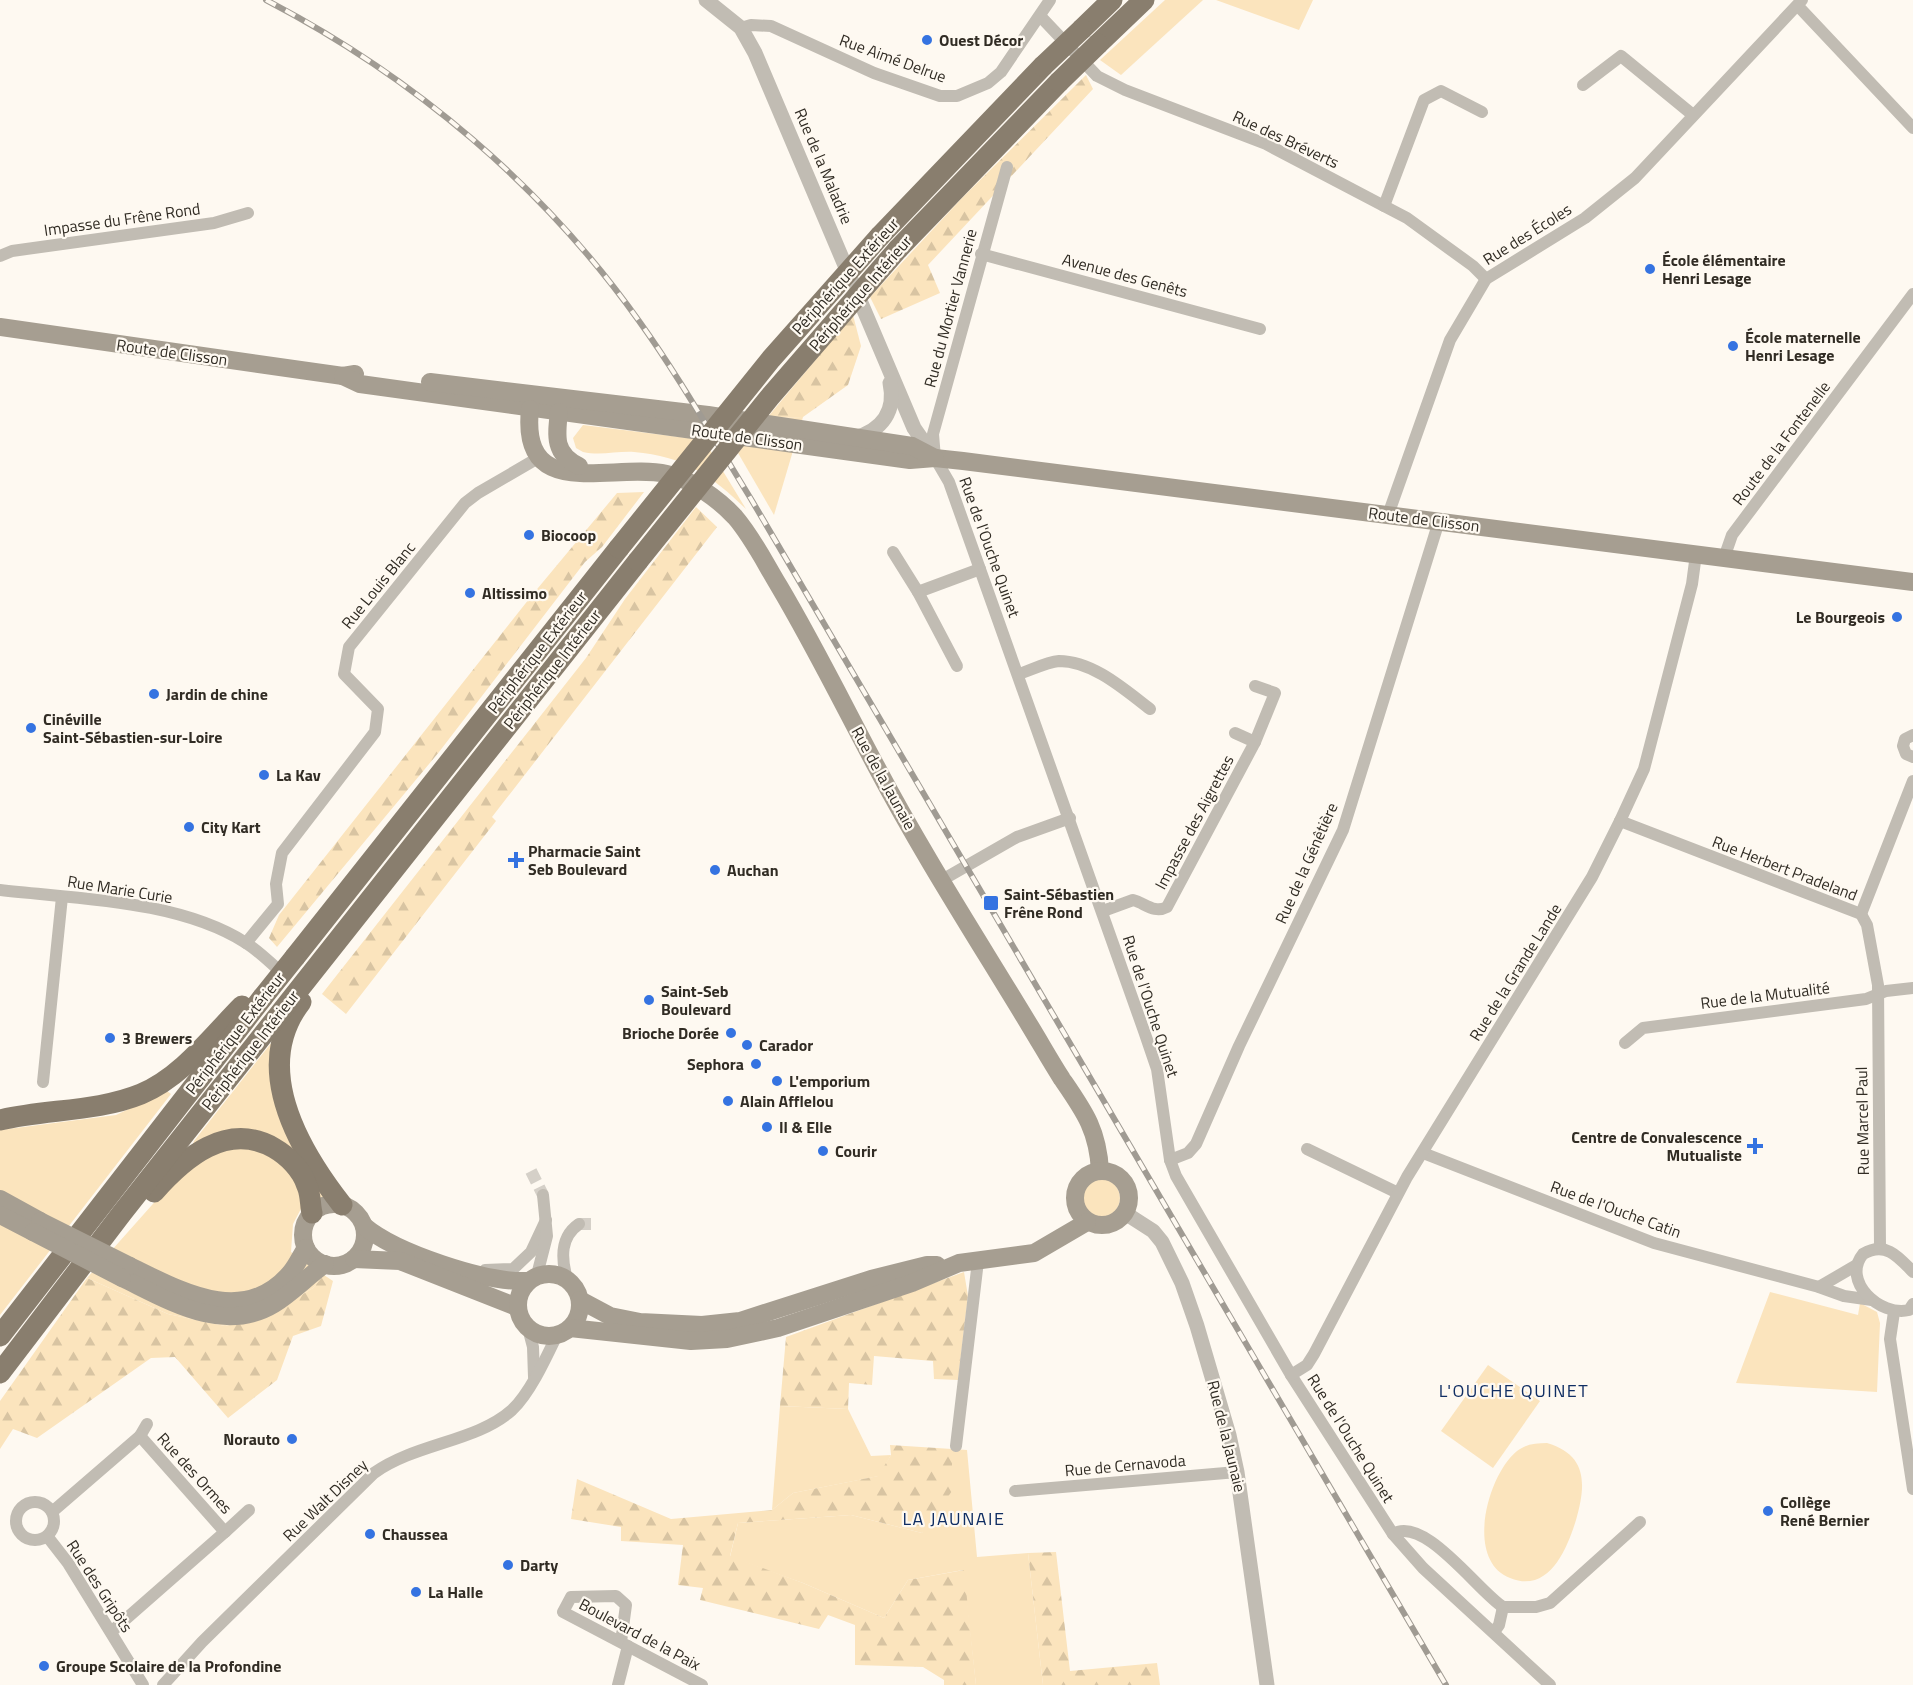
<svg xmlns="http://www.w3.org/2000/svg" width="1913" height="1685" viewBox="0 0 1913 1685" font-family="'Titillium Web',sans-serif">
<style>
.grass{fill:#fbe4bd}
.forest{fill:url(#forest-firs)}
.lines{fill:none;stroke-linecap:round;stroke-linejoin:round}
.minor-tunnel{stroke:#d5d0c8;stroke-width:12;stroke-dasharray:12 6;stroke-linecap:butt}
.minor{stroke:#c1bcb3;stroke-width:12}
.tertiary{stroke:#c1bcb3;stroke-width:15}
.secondary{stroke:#a69e91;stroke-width:18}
.trunk{stroke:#897e6e;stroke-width:21}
.rail-casing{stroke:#a09b93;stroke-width:6}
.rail{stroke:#fef9f1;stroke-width:4;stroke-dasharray:11;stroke-linecap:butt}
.secondary-bridge{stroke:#a69e91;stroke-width:18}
.trunk-bridge{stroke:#897e6e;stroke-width:21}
.poi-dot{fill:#3573e1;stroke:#fef9f1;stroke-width:2}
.labels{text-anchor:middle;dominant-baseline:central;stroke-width:4.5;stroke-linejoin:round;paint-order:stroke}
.poi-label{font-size:16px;font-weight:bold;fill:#312c24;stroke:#fef9f1;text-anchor:start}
.street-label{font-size:16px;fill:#312c24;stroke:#fef9f1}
.neighbourhood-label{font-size:18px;letter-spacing:1.5px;fill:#102e63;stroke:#fef9f1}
</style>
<defs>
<pattern id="forest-firs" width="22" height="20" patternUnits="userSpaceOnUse" patternTransform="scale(1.5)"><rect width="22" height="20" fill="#fbe4bd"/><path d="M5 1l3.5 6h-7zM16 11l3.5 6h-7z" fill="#d8c4a2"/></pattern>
</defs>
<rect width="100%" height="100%" fill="#fef9f1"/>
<g class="grass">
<polygon points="1165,0 1203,0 1121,75 1100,60"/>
<polygon points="1216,0 1313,0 1299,30"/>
<polygon points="803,417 774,515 738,453 767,418"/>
<path d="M 583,425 L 704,440 L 746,509 C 712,476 684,456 634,452 C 617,451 600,456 583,452 L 576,448 L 573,438 Z"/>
<polygon points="272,1042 289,1106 342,1196 303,1205 293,1224 291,1252 324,1275 313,1288 267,1316 225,1326 168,1314 87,1278 184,1169 194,1141"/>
<polygon points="167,1091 171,1094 0,1315 0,1130 116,1115"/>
<circle cx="1101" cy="1198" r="19"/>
<polygon points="1770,1292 1858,1315 1860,1303 1877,1312 1880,1323 1877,1392 1736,1383"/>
<polygon points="1488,1365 1540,1401 1493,1468 1441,1431"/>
<polygon points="780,1406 848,1409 871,1456 891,1455 879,1476 793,1493 772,1510"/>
<path d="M 1547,1443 C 1588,1455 1586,1485 1576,1520 C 1567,1549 1549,1594 1510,1578 C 1464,1560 1488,1474 1517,1451 C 1526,1444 1536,1443 1547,1443 Z"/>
<polygon points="952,1449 967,1450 977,1557 1028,1553 1043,1685 976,1685 963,1570 908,1580 884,1618 803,1583 730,1557 738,1523 851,1515 922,1533"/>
</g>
<g class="forest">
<polygon points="1086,75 1093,89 928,265 940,293 881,319 870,297 962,198"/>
<polygon points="853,315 861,346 848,385 803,417 767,418"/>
<polygon points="644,492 602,547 585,562 439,752 277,947 269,938 279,915 533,594 617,493"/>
<polygon points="696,507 717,527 492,817 496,821 346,1014 322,994 586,658 625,599"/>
<polygon points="964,1272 968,1296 958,1380 934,1379 933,1361 874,1356 872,1385 849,1383 848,1409 780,1406 786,1337"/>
<polygon points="324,1275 333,1281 321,1326 293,1336 277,1380 228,1418 175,1357 151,1358 37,1438 13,1429 0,1449 0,1401 87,1278 168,1314 225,1326 267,1316 313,1288"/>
<polygon points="890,1445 952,1449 952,1491 922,1533 851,1515 738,1523 730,1556 803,1583 884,1618 908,1580 964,1570 976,1685 944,1685 944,1680 923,1667 855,1665 855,1625 828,1615 819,1629 700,1600 703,1588 678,1585 683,1545 621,1541 621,1527 571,1519 577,1479 671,1519 772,1510 793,1493 878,1476 891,1455"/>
<polygon points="1056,1552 1070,1671 1157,1663 1160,1685 1043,1685 1028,1553"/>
</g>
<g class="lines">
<g class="minor-tunnel">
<polyline points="531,1171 543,1195"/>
<polyline points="579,1224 597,1224"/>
</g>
<g class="minor">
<polyline points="1798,6 1913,128"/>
<polyline points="1041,17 1097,76 1125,90 1266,144 1384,206 1407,218 1473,266 1486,279"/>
<polyline points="741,28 751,25 771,26 874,73 940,96 957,96 988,83 1001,72 1050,0"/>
<polyline points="1583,85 1621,56 1693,115"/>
<polyline points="1007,167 933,434 935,458 949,482 1144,1031 1157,1069 1170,1160 1176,1176 1291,1375 1393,1534 1423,1568 1550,1685"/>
<polyline points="1384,206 1424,100 1441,91 1482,112"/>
<polyline points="981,254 1260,329"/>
<polyline points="0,256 12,251 214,223 248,213"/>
<polyline points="1388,515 1450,340 1486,279 1585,218 1635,178 1802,0"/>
<polyline points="893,552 918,592 980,569"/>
<polyline points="1724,558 1732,535 1913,294"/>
<polyline points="918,592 957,666"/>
<path d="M 1019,674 C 1031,670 1047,662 1059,661 C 1093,661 1125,690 1150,709"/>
<polyline points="1913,735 1905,739 1903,746 1906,754 1913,757"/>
<polyline points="1255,742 1275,693 1255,686"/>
<polyline points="1620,821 1861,914 1867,925 1878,985 1880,1247"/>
<polyline points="942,880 1017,837 1070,818"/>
<path d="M 0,890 C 77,899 179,900 246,943 C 260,952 273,965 285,976"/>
<path d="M 1103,911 L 1133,900 C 1145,903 1154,914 1167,907 L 1255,742 L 1235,733"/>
<polyline points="1861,914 1913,781"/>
<polyline points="246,943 278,904 276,884 282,853 375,732 378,709 344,674 349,647 465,503 478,493 538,458"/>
<polyline points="1625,1043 1643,1028 1866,999 1886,991 1913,988"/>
<polyline points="43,1082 62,897"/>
<polyline points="1307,1149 1398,1193"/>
<polyline points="1423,1153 1654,1243 1819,1287 1844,1296 1872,1300"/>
<polyline points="1170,1160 1188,1153 1196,1144 1239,1046 1343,830 1439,521"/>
<polyline points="485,1270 513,1269 531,1252 546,1220"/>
<path d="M 1913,1272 C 1898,1256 1885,1241 1863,1254 C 1841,1281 1880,1317 1909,1310 L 1913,1304"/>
<polyline points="537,1275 547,1236 543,1195"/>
<path d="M 567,1279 C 561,1258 560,1237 579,1224"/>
<polyline points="1819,1287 1855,1266"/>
<polyline points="1894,1312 1890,1339 1913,1489"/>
<polyline points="528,1328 533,1347 534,1377"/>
<polyline points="1291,1375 1307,1365 1314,1354 1407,1177 1592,877 1620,821 1644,769 1692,584 1696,554"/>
<polyline points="140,1436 147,1424"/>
<polyline points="956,1446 978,1261"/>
<polyline points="1015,1491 1237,1472"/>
<circle cx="35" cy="1521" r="19"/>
<polyline points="52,1512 140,1436 225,1532 111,1632"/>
<polyline points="225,1532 249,1510"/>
<path d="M 1393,1534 C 1424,1515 1477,1590 1503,1607 L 1536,1607 L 1550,1603 L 1640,1522"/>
<polyline points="47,1536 68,1563 143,1685"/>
<polyline points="1494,1632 1499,1625 1503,1607"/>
<polyline points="621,1642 626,1605 616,1596 571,1597 563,1612 702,1685"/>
<path d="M 163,1685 L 202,1642 L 374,1473 C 416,1443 476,1442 512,1410 C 530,1393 546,1358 557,1335"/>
<polyline points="618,1685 628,1646"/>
</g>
<g class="tertiary">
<polyline points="706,0 741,28 755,53 914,428 935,458"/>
<path d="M 855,438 C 882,430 896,411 890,383"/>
<polyline points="1125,1213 1153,1231 1162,1242 1182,1283 1197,1326 1229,1435 1237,1472 1267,1685"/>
</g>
<g class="secondary">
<polyline points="0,327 343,376 355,374"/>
<polyline points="343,376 360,384 910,460 935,458 963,461 1913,582"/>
<polyline points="430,382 708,415 912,446 935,458"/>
<path d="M 530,409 C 520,504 611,462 667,474 C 691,479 718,499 735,517 C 753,538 765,563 779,586 C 814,645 844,706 876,766 C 923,855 978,940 1030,1026 C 1041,1044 1051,1062 1062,1079 C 1084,1111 1098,1130 1100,1171"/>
<path d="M 559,412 C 556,437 554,454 579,466"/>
<circle cx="1102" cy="1198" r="27"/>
<polyline points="0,1199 40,1221"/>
<circle cx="334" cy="1235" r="31"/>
<polyline points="0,1215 33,1232"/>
<path d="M 364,1226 C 396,1253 486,1283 528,1281"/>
<polyline points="354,1259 400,1261 517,1307"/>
<path d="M 130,1266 C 181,1291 245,1328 291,1272 C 297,1265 301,1255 306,1248"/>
<circle cx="549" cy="1305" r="31"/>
<path d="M 122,1278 C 168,1300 223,1335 274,1304 C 292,1293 307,1277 325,1264"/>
<polyline points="580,1300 610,1316 640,1322 702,1325 740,1321 871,1279 927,1265 937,1265"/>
<polyline points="570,1328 691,1341 727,1339 778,1328 912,1283 959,1263 1034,1253 1087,1222"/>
</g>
<g class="trunk">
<polyline points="1082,29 1112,0"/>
<polyline points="1098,44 1144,0"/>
<polyline points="880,236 1043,66"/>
<polyline points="898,249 1059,82"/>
<polyline points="295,957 619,548"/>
<path d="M 301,1002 C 250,1068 299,1150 342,1205"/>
<path d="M 0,1120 C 46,1109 97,1112 141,1094 C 182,1077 212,1036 242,1006"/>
<path d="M 154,1192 C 184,1158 227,1121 274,1148 C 288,1156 302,1170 307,1186 C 311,1195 310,1205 312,1213"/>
<polyline points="0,1336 263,997"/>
<polyline points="0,1373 122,1213 638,561"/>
</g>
<defs>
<path id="rail" d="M 266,0 C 414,77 543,186 639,321 C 680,378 714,439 751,499 L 1446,1685"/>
</defs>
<use href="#rail" class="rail-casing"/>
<use href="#rail" class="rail"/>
<g class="secondary-bridge">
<polyline points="40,1221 130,1266"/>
<polyline points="33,1232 122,1278"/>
</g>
<g class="trunk-bridge">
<polyline points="1043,66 1082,29"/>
<polyline points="1059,82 1098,44"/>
<polyline points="619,548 771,359 880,236"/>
<polyline points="638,561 769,398 898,249"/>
<polyline points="263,997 295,957"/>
</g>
</g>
<g class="poi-dot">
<circle cx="927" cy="40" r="6"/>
<circle cx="1650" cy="269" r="6"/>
<circle cx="1733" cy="346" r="6"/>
<circle cx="529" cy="535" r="6"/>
<circle cx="470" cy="593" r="6"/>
<circle cx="1897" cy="617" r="6"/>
<circle cx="154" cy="694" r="6"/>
<circle cx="31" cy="728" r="6"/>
<circle cx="264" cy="775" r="6"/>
<circle cx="189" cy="827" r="6"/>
<path d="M513 851h6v6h6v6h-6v6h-6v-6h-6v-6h6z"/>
<circle cx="715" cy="870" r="6"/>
<rect x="983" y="895" width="16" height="16" rx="3"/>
<circle cx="649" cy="1000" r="6"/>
<circle cx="731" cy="1033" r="6"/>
<circle cx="110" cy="1038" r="6"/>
<circle cx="747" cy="1045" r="6"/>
<circle cx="756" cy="1064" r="6"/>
<circle cx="777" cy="1081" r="6"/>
<circle cx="728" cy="1101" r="6"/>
<circle cx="767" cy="1127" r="6"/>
<path d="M1752 1137h6v6h6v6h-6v6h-6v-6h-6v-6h6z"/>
<circle cx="823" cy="1151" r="6"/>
<circle cx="292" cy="1439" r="6"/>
<circle cx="1768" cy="1511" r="6"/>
<circle cx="370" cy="1534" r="6"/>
<circle cx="508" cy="1565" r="6"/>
<circle cx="416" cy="1592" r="6"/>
<circle cx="44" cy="1666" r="6"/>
</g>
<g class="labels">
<g class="poi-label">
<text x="939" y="40">Ouest Décor</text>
<text x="1662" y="260">École élémentaire<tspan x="1662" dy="18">Henri Lesage</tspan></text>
<text x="1745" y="337">École maternelle<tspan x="1745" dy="18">Henri Lesage</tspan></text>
<text x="541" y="535">Biocoop</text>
<text x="482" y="593">Altissimo</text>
<text x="1885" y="617" text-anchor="end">Le Bourgeois</text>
<text x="166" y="694">Jardin de chine</text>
<text x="43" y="719">Cinéville<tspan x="43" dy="18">Saint-Sébastien-sur-Loire</tspan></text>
<text x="276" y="775">La Kav</text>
<text x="201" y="827">City Kart</text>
<text x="528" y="851">Pharmacie Saint<tspan x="528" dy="18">Seb Boulevard</tspan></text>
<text x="727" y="870">Auchan</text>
<text x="1004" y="894">Saint-Sébastien<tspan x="1004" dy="18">Frêne Rond</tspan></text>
<text x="661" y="991">Saint-Seb<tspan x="661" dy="18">Boulevard</tspan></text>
<text x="719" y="1033" text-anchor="end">Brioche Dorée</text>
<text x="122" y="1038">3 Brewers</text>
<text x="759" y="1045">Carador</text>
<text x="744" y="1064" text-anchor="end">Sephora</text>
<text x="789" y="1081">L'emporium</text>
<text x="740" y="1101">Alain Afflelou</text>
<text x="779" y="1127">Il &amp; Elle</text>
<text x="1742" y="1137" text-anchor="end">Centre de Convalescence<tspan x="1742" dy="18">Mutualiste</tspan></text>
<text x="835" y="1151">Courir</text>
<text x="280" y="1439" text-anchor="end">Norauto</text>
<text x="1780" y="1502">Collège<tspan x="1780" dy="18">René Bernier</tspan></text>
<text x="382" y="1534">Chaussea</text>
<text x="520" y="1565">Darty</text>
<text x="428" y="1592">La Halle</text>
<text x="56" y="1666">Groupe Scolaire de la Profondine</text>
</g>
<g class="street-label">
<text transform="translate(893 58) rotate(20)">Rue Aimé Delrue</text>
<text transform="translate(1286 139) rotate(25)">Rue des Bréverts</text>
<text transform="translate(824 166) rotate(67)">Rue de la Maladrie</text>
<text transform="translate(122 219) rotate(-8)">Impasse du Frêne Rond</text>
<text transform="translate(1527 234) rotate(-32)">Rue des Écoles</text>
<text transform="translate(1125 275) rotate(15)">Avenue des Genêts</text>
<text transform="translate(845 276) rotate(-48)">Périphérique Extérieur</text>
<text transform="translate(860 293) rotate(-49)">Périphérique Intérieur</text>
<text transform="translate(950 308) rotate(-75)">Rue du Mortier Vannerie</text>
<text transform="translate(172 352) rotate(8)">Route de Clisson</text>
<text transform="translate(747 437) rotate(8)">Route de Clisson</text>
<text transform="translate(1781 443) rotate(-53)">Route de la Fontenelle</text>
<text transform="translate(1424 519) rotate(7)">Route de Clisson</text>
<text transform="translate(990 547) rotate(70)">Rue de l'Ouche Quinet</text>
<text transform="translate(378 585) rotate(-51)">Rue Louis Blanc</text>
<text transform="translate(537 652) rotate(-52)">Périphérique Extérieur</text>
<text transform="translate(552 669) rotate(-52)">Périphérique Intérieur</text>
<text transform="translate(884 778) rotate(61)">Rue de la Jaunaie</text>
<text transform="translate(1194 822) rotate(-62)">Impasse des Aigrettes</text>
<text transform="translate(1306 863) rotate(-66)">Rue de la Génêtière</text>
<text transform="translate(1785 868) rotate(21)">Rue Herbert Pradeland</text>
<text transform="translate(120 889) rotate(9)">Rue Marie Curie</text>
<text transform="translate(1515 972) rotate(-58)">Rue de la Grande Lande</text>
<text transform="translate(1765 995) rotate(-7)">Rue de la Mutualité</text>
<text transform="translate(1151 1006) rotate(72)">Rue de l'Ouche Quinet</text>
<text transform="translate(235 1033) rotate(-52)">Périphérique Extérieur</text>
<text transform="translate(250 1050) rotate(-52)">Périphérique Intérieur</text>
<text transform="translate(1862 1121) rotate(-91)">Rue Marcel Paul</text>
<text transform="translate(1616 1209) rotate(20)">Rue de l'Ouche Catin</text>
<text transform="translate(1227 1436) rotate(76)">Rue de la Jaunaie</text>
<text transform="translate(1351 1438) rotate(58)">Rue de l'Ouche Quinet</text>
<text transform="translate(1125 1465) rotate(-5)">Rue de Cernavoda</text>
<text transform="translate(195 1473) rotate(48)">Rue des Ormes</text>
<text transform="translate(325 1500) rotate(-44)">Rue Walt Disney</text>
<text transform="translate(100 1586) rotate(57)">Rue des Gripôts</text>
<text transform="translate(640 1634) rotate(28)">Boulevard de la Paix</text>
</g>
<g class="neighbourhood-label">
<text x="1514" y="1390">L'OUCHE QUINET</text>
<text x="954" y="1518">LA JAUNAIE</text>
</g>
</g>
</svg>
